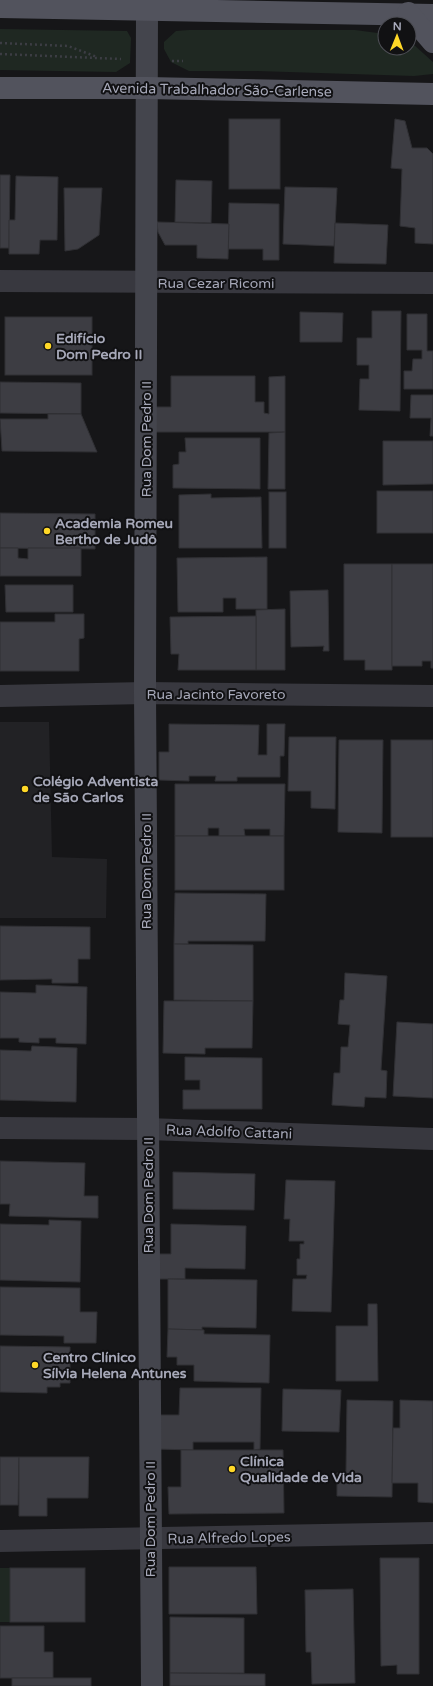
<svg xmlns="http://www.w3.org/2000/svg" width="433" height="1686" viewBox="0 0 433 1686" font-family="'Varela Round',sans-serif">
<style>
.built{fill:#222225}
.green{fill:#1f2822}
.building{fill:#3d3d43;stroke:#303034}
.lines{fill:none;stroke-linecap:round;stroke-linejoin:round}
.path{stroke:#3c3d44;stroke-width:2.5;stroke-dasharray:2 3;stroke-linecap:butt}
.minor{stroke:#38383f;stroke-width:22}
.secondary{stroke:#44454d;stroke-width:22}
.primary{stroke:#52535d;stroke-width:22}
.poi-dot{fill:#ffd827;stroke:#111113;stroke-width:1.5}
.labels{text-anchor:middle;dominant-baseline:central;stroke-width:4;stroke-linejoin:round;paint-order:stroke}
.street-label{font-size:14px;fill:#a7a9b9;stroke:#111113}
.poi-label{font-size:14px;font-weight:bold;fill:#a7a9b9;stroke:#111113;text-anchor:start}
</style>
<rect width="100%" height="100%" fill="#161618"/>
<polygon class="built" points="0,722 49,722 52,857 107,859 106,918 0,918"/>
<g class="green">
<polygon points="0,29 127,31 131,38 130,63 116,72 0,70"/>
<polygon points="189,30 355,30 385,34 385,48 409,48 409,42 413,44 433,62 433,74 414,76 257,71 189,71 171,62 164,49 164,42 176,31"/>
<rect x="0" y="1568" width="10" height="54"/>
</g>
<g class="building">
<rect x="229" y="119" width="51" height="70"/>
<polygon points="395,119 405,121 412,148 427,148 433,154 433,244 415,243 415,228 400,226 402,169 391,168"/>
<polygon points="0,175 10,175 9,248 0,248"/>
<polygon points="16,176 58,177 57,240 40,240 39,254 9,254 9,220 15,220"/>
<polygon points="176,180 212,181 211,223 175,222"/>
<polygon points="285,187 337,188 334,246 283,244"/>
<polygon points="64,188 102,188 99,235 78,249 65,251"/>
<polygon points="229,203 279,204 279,260 263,260 263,249 228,249"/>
<polygon points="157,222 229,224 228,259 197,258 197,245 165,245 158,232"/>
<polygon points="335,223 388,225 386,264 334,263"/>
<polygon points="372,311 401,311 400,411 359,410 360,379 369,379 369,365 357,365 357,338 372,338"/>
<polygon points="300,312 343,313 342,342 300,342"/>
<polygon points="407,314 427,314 427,351 433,351 433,389 404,389 404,371 412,371 413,359 422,359 422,350 407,350"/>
<rect x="5" y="317" width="87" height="58"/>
<polygon points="171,376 255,376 255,402 264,402 264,413 269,414 269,377 285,376 285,432 154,432 154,407 171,407"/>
<polygon points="0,382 81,383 81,414 0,413"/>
<polygon points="411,395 433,395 433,436 430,436 431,418 410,418"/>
<polygon points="48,414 81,414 97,452 2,451 0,419 48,419"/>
<polygon points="285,432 285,489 268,489 269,433"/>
<polygon points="185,438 260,438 260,489 173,488 173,465 179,464 179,452 186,452"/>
<polygon points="383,441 433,441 433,484 383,485"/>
<rect x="377" y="491" width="56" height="42"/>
<rect x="269" y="492" width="17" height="56"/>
<polygon points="211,494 211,498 261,497 262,548 179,548 179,495"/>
<polygon points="0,513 95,514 95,549 0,548"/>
<polygon points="0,548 18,548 18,558 28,559 28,548 81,548 81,576 0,576"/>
<polygon points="267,557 267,609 236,609 236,598 223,598 223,612 178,612 177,558"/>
<polygon points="344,564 392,564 392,670 365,670 365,660 344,660"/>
<polygon points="392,564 433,564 433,668 431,668 431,661 422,661 422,666 392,666"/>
<polygon points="5,585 73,585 73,612 6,612"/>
<polygon points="328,590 329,651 323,651 324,646 291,647 290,591"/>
<polygon points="285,609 285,670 256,670 256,610"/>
<polygon points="55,614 84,614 84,638 79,639 79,671 0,671 0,622 55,622"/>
<polygon points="256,616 256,670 178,670 179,654 171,654 170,617"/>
<polygon points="169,724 259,725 258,755 267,755 267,724 285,724 284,756 280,756 280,777 237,777 237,781 215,781 216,776 189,776 189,781 159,780 159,752 169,752"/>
<polygon points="289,737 336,737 335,809 311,808 311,791 288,791"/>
<polygon points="339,740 383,740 382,833 338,832"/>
<rect x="391" y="740" width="42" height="97"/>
<polygon points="175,784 285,784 284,836 270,836 270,829 244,829 245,836 219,836 219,828 208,828 208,836 175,836"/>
<rect x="175" y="836" width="109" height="54"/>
<polygon points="175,893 266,894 265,941 188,941 188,944 174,944"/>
<polygon points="0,926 90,927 90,959 78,959 78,983 52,983 52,979 0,980"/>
<polygon points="174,944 253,945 253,1001 174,1000"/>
<polygon points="345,973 387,976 381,1070 387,1071 386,1098 365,1097 364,1107 332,1105 334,1073 340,1073 341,1047 348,1047 350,1025 338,1024 340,1000 344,1000"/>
<polygon points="36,985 87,987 86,1044 56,1043 56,1038 39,1038 39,1043 19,1042 19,1038 0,1038 0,992 36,993"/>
<polygon points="164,1001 253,1001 252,1048 205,1048 205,1054 163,1053"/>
<polygon points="397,1022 433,1024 433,1098 393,1096"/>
<polygon points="32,1046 77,1048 76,1102 0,1100 0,1050 31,1051"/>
<polygon points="185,1057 262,1058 262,1109 183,1109 183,1090 200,1090 200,1080 185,1080"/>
<polygon points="0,1161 85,1163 84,1196 98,1196 98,1218 9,1216 10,1204 0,1204"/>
<polygon points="173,1172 255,1174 254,1210 173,1209"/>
<polygon points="286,1180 335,1181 331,1312 292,1311 293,1279 306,1279 307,1275 297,1275 297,1259 300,1259 300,1244 304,1244 304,1241 289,1241 290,1219 284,1219"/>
<polygon points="49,1220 81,1221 80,1282 0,1280 0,1224 49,1225"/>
<polygon points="171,1224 246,1226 245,1269 185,1268 185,1279 155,1279 155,1254 171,1254"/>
<polygon points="168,1279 257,1280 256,1328 202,1327 202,1330 168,1329"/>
<polygon points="0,1287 80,1288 80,1312 97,1312 96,1343 64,1343 64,1336 0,1335"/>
<polygon points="368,1304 377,1304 378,1381 336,1381 336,1326 368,1326"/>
<polygon points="168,1329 204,1330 204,1334 270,1335 269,1383 194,1381 194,1365 177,1365 177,1357 167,1357"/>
<polygon points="0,1346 70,1347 70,1383 60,1383 60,1387 47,1387 47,1393 0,1392"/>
<polygon points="180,1388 261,1388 260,1449 254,1450 254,1442 193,1442 193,1450 156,1449 156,1415 179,1415"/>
<polygon points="283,1389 341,1390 339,1432 282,1431"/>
<polygon points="347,1400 393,1401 392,1497 337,1496 337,1473 346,1473"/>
<polygon points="400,1400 433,1401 433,1503 418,1502 418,1483 392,1483 393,1428 400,1428"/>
<polygon points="181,1450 283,1450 284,1513 169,1514 168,1487 181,1487"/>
<polygon points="0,1457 19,1457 18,1505 0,1505"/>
<polygon points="19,1457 89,1457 88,1498 47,1498 47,1516 19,1516"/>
<polygon points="380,1558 419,1558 419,1674 397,1674 397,1665 381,1666"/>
<polygon points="169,1567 256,1567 257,1614 169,1614"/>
<rect x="10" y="1568" width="75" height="54"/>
<polygon points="353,1589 355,1683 312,1684 311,1652 306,1652 305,1590"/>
<polygon points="170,1617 244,1618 244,1673 170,1673"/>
<polygon points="0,1626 44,1626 44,1652 53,1652 53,1678 0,1678"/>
<polygon points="170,1673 265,1674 265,1686 170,1686"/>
<rect x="12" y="1678" width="79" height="8"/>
</g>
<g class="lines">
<g class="path">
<polyline points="0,43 68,46 97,57"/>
<polyline points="0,54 121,59"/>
<polyline points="172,61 183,61"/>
</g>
<g class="minor">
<polyline points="0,281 433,283"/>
<polyline points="0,696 145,693 433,696"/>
<polyline points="0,1128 147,1129 433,1139"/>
<polyline points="0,1541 433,1533"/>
</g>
<polyline class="secondary" points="147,9 145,693 152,1686"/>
<g class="primary">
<polyline points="0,7 433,15"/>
<polyline points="408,13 433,42"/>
<polyline points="0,88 148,88 433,94"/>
</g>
</g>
<g class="poi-dot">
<circle cx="48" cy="346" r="4"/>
<circle cx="47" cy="531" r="4"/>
<circle cx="25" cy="789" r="4"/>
<circle cx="35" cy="1365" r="4"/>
<circle cx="232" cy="1469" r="4"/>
</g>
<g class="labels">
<g class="street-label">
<text transform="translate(217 90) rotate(1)">Avenida Trabalhador São-Carlense</text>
<text x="216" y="283">Rua Cezar Ricomi</text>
<text transform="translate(146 439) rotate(-90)">Rua Dom Pedro II</text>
<text x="216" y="694">Rua Jacinto Favoreto</text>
<text transform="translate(146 871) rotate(-90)">Rua Dom Pedro II</text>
<text transform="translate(229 1132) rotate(2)">Rua Adolfo Cattani</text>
<text transform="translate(148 1195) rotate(-90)">Rua Dom Pedro II</text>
<text transform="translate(150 1519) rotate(-90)">Rua Dom Pedro II</text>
<text transform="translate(229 1538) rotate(-1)">Rua Alfredo Lopes</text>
</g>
<g class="poi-label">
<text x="56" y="338">Edifício<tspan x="56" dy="16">Dom Pedro II</tspan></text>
<text x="55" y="523">Academia Romeu<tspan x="55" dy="16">Bertho de Judô</tspan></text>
<text x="33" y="781">Colégio Adventista<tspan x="33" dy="16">de São Carlos</tspan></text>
<text x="43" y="1357">Centro Clínico<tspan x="43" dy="16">Sílvia Helena Antunes</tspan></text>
<text x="240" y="1461">Clínica<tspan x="240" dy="16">Qualidade de Vida</tspan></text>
</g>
</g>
<g transform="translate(397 36) rotate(1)"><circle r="19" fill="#111113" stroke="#4d4e55"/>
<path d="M0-3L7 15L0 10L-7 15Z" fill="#ffd827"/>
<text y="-6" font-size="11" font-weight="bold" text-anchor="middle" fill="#a7a9b9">N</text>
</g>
</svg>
